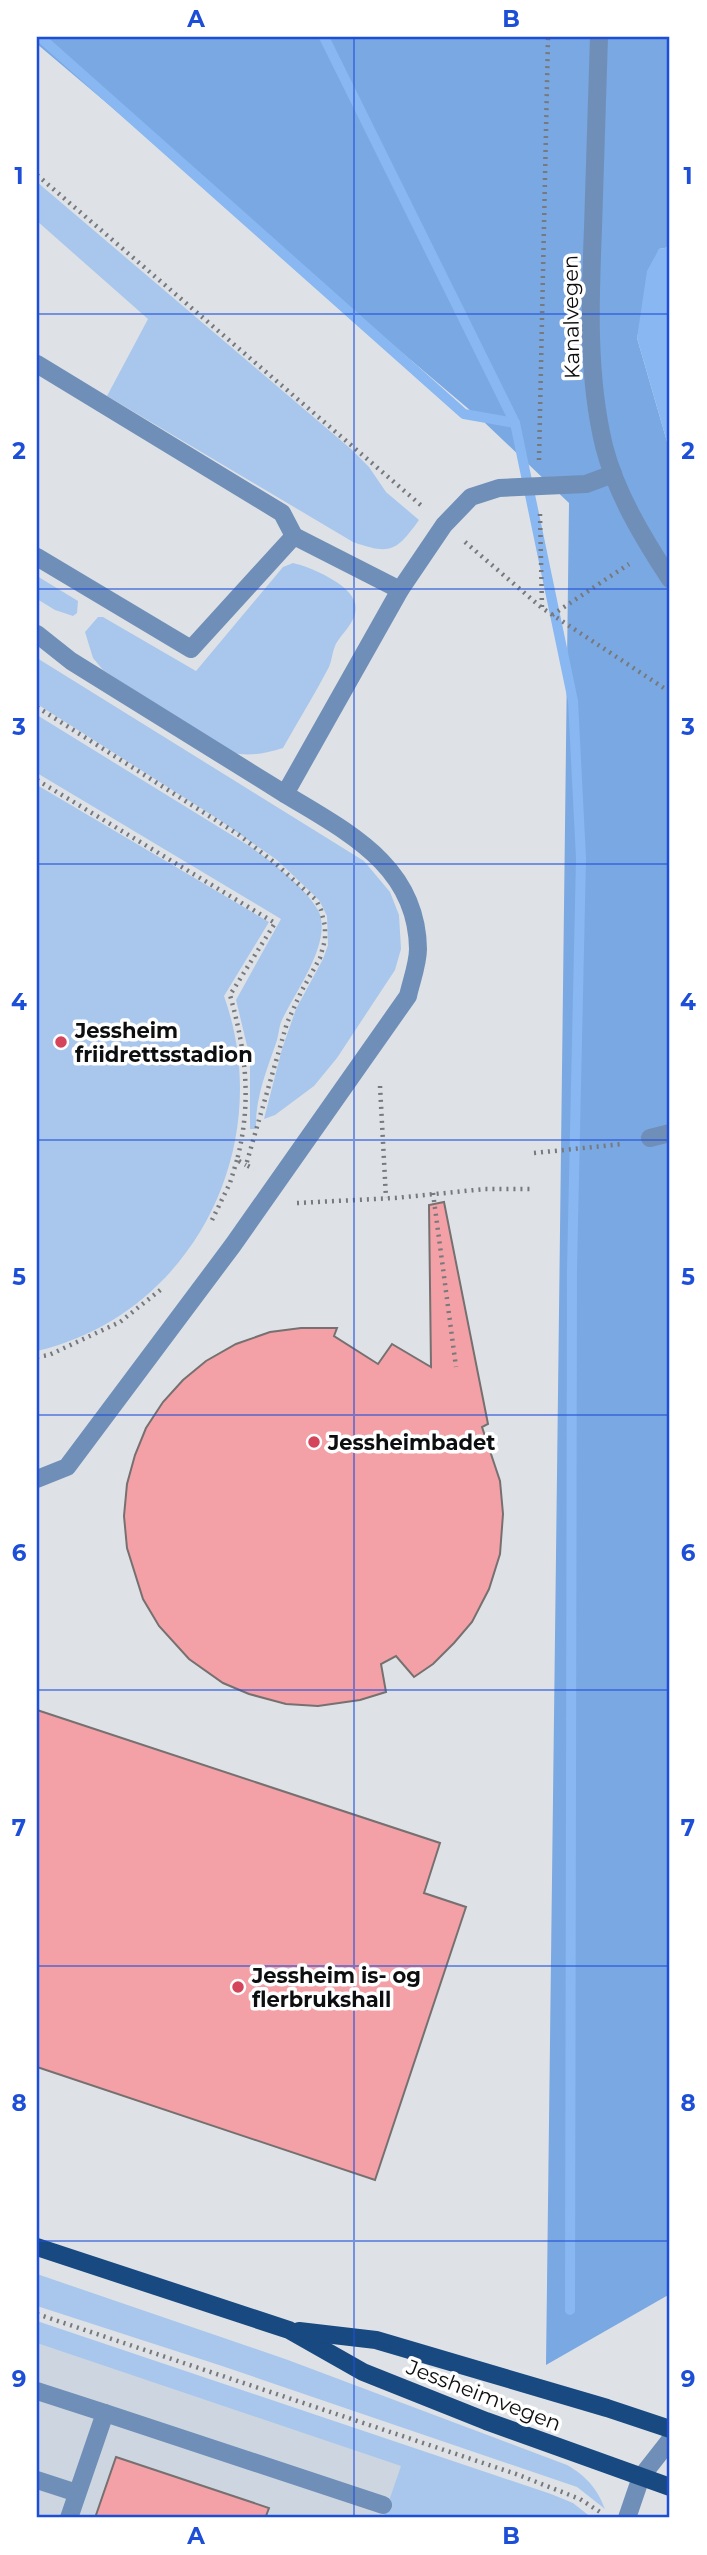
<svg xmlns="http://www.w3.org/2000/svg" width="707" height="2555" viewBox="0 0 707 2555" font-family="Montserrat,sans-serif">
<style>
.built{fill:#cdd6e0}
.green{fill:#a9c7ec}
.forest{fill:#7aa8e2}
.water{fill:#88b7f1}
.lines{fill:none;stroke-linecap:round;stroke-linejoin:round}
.stream{stroke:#88b7f1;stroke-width:10}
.building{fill:#f3a1a6;stroke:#767071;stroke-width:2}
.path{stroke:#77797c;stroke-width:4.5;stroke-dasharray:2 5;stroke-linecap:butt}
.minor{stroke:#6f8fb8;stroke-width:18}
.major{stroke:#184981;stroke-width:18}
.grid{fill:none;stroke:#1d4ed8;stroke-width:2;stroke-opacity:0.55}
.poi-dot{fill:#d4445a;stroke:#fff;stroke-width:2.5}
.labels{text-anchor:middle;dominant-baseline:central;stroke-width:7;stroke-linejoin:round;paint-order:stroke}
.street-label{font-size:21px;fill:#0d0e0f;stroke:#fff}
.poi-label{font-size:21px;font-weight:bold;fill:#0d0e0f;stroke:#fff;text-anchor:start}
.neatline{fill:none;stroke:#1d4ed8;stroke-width:2.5}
.grid-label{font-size:23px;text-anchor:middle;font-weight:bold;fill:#1d4ed8}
</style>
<rect width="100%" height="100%" fill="#dee2e6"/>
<polygon class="built" points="37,2338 580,2518 37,2518"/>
<g class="green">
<path d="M 37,182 L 351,449 L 369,467 L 386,492 L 419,520 C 396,552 390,555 353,542 L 107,396 L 148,319 L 37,221 Z"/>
<path d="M 293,563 C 311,567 350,584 355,603 C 359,621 342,632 335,646 C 332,653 332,660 329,667 C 315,694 298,721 283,748 C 265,754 250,756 231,753 L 103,670 L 93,658 L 85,632 L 98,617 L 103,617 L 196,671 L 283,567 Z"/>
<polygon points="37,576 78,601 77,613 73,616 55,610 37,599"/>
<polygon points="37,658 364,861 390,892 399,915 401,949 395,970 337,1058 314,1086 275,1115 264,1119 282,1049 296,1009 323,959 328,945 327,916 319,900 277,860 221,821 37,704"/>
<path d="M 37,715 L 251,847 C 272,862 305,887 318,910 C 334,940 295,992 282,1020 C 279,1026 279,1033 277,1040 C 267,1070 255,1097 256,1129 L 250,1129 L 250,1058 L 236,1000 L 281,919 L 37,773 Z"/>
<path d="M 37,785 L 269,922 L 224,996 C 277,1145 194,1314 37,1351 Z"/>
<path d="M 37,2274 L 288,2360 L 567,2465 C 586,2476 597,2488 605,2509 L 577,2487 L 219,2365 L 37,2306 Z"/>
<polygon points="37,2321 551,2494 573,2503 592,2518 383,2518 401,2466 37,2343"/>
</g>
<polygon class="forest" points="37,37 670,37 670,247 659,249 637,338 670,452 670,2294 546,2365 569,503 484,422 37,44"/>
<polygon class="water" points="670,247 670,452 637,338 647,271 659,249"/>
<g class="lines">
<g class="stream">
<polyline points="40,37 464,414 515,423"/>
<polyline points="324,37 515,423 573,701 581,858 572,1269 570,2310"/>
</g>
</g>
<g class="building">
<polygon points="444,1202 488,1424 482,1427 500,1481 503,1514 500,1554 489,1589 472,1622 454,1643 433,1664 414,1677 396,1656 381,1664 386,1692 360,1700 318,1706 286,1704 249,1694 223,1683 189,1659 159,1626 143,1599 127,1548 124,1516 127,1484 135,1455 146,1428 163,1402 183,1380 206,1361 236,1344 270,1332 301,1328 337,1328 334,1336 378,1364 392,1344 431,1367 429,1205"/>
<polygon points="37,1710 440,1843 424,1893 466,1907 375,2180 37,2067"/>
<polygon points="116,2457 269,2508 266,2516 274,2518 95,2518"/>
</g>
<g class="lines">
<g class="path">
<polyline points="37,175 423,507"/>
<polyline points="539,460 548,37"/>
<polyline points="540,514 542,607"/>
<polyline points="465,542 542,608 670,692"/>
<polyline points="552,615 629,564"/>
<polyline points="37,707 239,835 275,863 316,900 321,910 325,926 325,940 320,958 301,992 287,1023 246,1165 254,1169"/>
<path d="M 37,780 L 275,923 L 230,995 C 246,1052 252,1102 237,1160 L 246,1165"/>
<polyline points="380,1086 386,1198"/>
<polyline points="534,1153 623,1144"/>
<polyline points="433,1193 456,1367"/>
<polyline points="297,1203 395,1198 485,1189 533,1189"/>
<polyline points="212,1220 230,1183 237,1160"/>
<polyline points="37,1357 49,1355 120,1322 164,1287"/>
<polyline points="37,2314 516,2474 580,2499 600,2512"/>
</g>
<g class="minor">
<path d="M 599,37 C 597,101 595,164 593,228 C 590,301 587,375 604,446 C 616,493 643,538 670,579"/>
<polyline points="37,364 282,513 294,536 400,590"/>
<polyline points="37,557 191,649 294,536"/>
<polyline points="37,634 71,661 285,794"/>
<polyline points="650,1138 670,1133"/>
<path d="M 37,1479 L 67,1467 L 233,1245 L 408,996 C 411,982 418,964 418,949 C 417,865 347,832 285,794 L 400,590 L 444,525 L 471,497 L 499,488 L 586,484 L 613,474"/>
<polyline points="37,2391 105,2413 69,2518"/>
<polyline points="105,2413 383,2505"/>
<polyline points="37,2480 77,2493"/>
<polyline points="627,2518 641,2477 670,2440"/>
</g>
<g class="major">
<polyline points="37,2247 289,2330 363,2372 486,2421 670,2487"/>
<polyline points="299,2331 376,2340 607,2408 670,2429"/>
</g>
</g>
<path class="grid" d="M 354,37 L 354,2518M 37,314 L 670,314M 37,589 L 670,589M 37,864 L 670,864M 37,1140 L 670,1140M 37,1415 L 670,1415M 37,1690 L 670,1690M 37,1966 L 670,1966M 37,2241 L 670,2241"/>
<g class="poi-dot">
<circle cx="61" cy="1042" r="7"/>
<circle cx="314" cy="1442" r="7"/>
<circle cx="238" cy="1987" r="7"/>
</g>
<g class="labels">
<g class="street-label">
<text transform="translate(571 317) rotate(-91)">Kanalvegen</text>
<text transform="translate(484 2395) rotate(21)">Jessheimvegen</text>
</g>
<g class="poi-label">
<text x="75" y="1030">Jessheim<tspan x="75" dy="24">friidrettsstadion</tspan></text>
<text x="328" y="1442">Jessheimbadet</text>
<text x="252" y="1975">Jessheim is- og<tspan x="252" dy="24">flerbrukshall</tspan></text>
</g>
</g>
<rect width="707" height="2555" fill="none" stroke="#ffffff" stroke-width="77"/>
<rect x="38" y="38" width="630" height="2478" class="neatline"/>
<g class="grid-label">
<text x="196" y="27">A</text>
<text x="511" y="27">B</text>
<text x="19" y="184">1</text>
<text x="688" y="184">1</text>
<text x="19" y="459">2</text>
<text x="688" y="459">2</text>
<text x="19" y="735">3</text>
<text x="688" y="735">3</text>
<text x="19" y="1010">4</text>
<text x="688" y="1010">4</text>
<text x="19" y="1285">5</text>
<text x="688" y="1285">5</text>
<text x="19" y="1561">6</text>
<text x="688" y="1561">6</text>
<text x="19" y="1836">7</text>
<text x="688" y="1836">7</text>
<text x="19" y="2111">8</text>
<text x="688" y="2111">8</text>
<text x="19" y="2387">9</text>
<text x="688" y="2387">9</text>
<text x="196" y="2544">A</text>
<text x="511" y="2544">B</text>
</g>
</svg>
